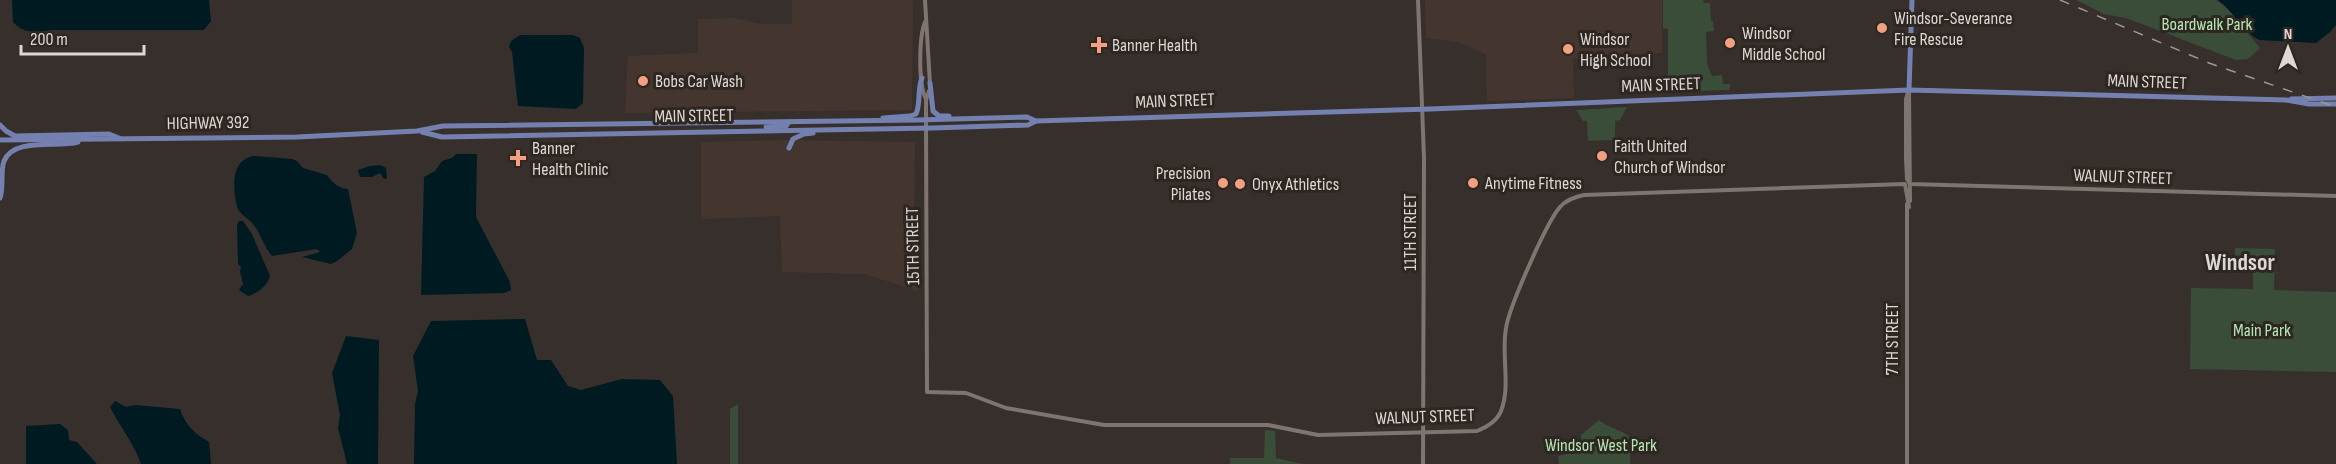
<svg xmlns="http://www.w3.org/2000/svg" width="2336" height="464" viewBox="0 0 2336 464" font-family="'Sofia Sans Condensed',sans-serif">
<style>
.built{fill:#44362e}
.green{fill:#3a4d39}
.water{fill:#001a22}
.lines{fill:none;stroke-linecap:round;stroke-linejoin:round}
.minor{stroke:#7e7570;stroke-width:4}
.major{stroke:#7480b0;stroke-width:5}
.rail{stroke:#9d9793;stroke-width:1.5;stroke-dasharray:10 10;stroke-linecap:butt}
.poi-dot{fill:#f2a081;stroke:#2d2621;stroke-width:2}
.labels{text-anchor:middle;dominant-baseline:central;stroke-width:6;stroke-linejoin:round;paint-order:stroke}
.poi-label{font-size:18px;fill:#ded8d5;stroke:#2d2621;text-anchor:start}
.park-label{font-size:18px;fill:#b3e7b1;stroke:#2d2621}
.street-label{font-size:18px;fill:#ded8d5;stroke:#2d2621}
.district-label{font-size:24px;font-weight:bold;fill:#ded8d5;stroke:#2d2621}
</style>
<rect width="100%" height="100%" fill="#372f2b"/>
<g class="built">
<polygon points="792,0 913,0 912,110 625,113 628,56 698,53 698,19 734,18 762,24 792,24"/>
<polygon points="1425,0 1662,0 1662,53 1573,58 1574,98 1487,101 1486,54 1457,42 1426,38"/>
<polygon points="779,140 915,142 914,227 918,291 864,274 782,272 780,216 701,219 701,142"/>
</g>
<g class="green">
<polygon points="1663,0 1703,0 1704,3 1710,3 1711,21 1713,21 1714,31 1706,32 1707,64 1712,76 1722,75 1723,84 1731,84 1729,90 1663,92 1662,76 1668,80 1668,29 1663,28"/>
<polygon points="2076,0 2216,0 2227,8 2260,48 2248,59 2236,60 2126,18 2104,14"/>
<polygon points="1627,107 1620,120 1615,121 1615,140 1588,141 1587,121 1583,121 1576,110"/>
<polygon points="2235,248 2275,249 2274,290 2336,292 2336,372 2190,369 2191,288 2253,289 2253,272 2235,272"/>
<polygon points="738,404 738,464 730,464 730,409"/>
<path d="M 1599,420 C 1606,427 1628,432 1630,438 C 1632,445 1630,457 1630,464 L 1559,464 L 1558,456 L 1583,450 L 1581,435 Z"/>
<polygon points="1265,430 1275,431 1276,458 1303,464 1230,464 1230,458 1264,458"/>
</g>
<g class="water">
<path d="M 12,0 L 209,0 L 211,21 L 204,30 L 53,30 C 37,32 25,35 13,22 Z"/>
<path d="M 2218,0 L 2336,0 L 2336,25 L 2330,32 L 2316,43 L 2259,40 C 2242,31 2234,12 2218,0 Z"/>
<polygon points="520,35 573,35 580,38 584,48 583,103 576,109 518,106 512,52 509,47 511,41"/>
<polygon points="456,154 477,154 476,217 510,282 511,290 504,293 421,295 424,177 435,171 442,161 452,158"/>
<path d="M 253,156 L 292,159 L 297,161 L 303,168 L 327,175 C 333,184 339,188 348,189 L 357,233 L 352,249 L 337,261 L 331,264 L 302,257 L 320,252 L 317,249 L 272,256 C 264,247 261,234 253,224 C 248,218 239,214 237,207 C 233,188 230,161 253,156 Z"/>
<polygon points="370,166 380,165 386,168 387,178 384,179 380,173 372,177 360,177 358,170"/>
<path d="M 239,221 L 243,221 L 252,234 L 270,276 C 268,285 257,294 248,296 L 239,290 L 243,284 L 240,272 L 241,267 L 238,264 L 237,225 Z"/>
<polygon points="525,319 537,360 551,360 568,386 581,390 622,379 660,380 673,396 677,464 414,464 415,404 418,391 413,356 431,321"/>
<polygon points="346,336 379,340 378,464 347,464 338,428 340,415 332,373"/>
<path d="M 115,401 L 126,407 L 135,405 L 180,409 C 186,426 194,433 209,442 L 211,464 L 141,464 C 134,443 120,427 110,407 Z"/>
<polygon points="60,424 68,430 69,440 77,442 97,464 26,464 26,426"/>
</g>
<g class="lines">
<g class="minor">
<polyline points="925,0 930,84"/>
<polyline points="1418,0 1424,158 1423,464"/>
<path d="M 925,22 C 919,37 918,84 926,99"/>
<path d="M 929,91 L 926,100 L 926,120 L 927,392 L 966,393 L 1006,408 L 1104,425 L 1268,425 L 1318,435 L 1477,431 C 1487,427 1497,421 1501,411 C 1511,386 1501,355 1506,328 C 1509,308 1546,223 1560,207 C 1566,200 1574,197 1584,195 L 1905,184 L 1909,207"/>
<polyline points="1909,92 1910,201"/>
<polyline points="1906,159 1907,179 1910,184 2336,196"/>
<polyline points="1906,160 1906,99 1909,90"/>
<polyline points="1907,204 1907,464"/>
</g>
<g class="major">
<polyline points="930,83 933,111 939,116 949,116"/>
<polyline points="1909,90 1912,0"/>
<polyline points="2291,99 2336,98"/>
<path d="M 883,118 L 910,116 L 916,114 C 921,103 917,90 922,78"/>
<polyline points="0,125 6,131 15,136 109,134 119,138"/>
<polyline points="766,127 786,126 789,122"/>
<polyline points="422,132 442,137 932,128 1028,125 1036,121"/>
<polyline points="0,140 297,137 417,131 443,126 918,120 1027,117 1036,121 1430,109 1909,90 2286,100 2309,104 2336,104"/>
<polyline points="789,148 793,139 804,134 813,133"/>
<path d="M 0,198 C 4,186 0,172 4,161 C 14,137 58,148 78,142"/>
</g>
<polyline class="rail" points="2060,0 2209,63 2336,107"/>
</g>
<g class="poi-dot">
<circle cx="1882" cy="28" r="6"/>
<circle cx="1730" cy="43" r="6"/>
<path d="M1096 36h6v6h6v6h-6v6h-6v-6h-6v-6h6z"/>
<circle cx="1568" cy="49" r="6"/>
<circle cx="643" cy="81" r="6"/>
<circle cx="1602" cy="156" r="6"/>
<path d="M515 149h6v6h6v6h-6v6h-6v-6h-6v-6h6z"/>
<circle cx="1223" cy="183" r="6"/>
<circle cx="1473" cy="183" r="6"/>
<circle cx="1240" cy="184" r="6"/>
</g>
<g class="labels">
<g class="poi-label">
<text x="1894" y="18">Windsor-Severance<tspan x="1894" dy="21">Fire Rescue</tspan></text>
<text x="1742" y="33">Windsor<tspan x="1742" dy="21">Middle School</tspan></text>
<text x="1580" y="39">Windsor<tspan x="1580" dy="21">High School</tspan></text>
<text x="1112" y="45">Banner Health</text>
<text x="655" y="81">Bobs Car Wash</text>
<text x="1614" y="146">Faith United<tspan x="1614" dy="21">Church of Windsor</tspan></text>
<text x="532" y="148">Banner<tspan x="532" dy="21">Health Clinic</tspan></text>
<text x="1211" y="173" text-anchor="end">Precision<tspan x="1211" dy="21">Pilates</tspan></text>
<text x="1485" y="183">Anytime Fitness</text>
<text x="1252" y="184">Onyx Athletics</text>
</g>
<g class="park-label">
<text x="2207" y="24">Boardwalk Park</text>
<text x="2262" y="330">Main Park</text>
<text x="1601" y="445">Windsor West Park</text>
</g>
<g class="street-label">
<text transform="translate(2147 82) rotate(2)">MAIN STREET</text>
<text transform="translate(1661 85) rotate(-2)">MAIN STREET</text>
<text transform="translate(1175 101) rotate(-2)">MAIN STREET</text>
<text transform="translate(694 116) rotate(-1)">MAIN STREET</text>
<text transform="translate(208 123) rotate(-1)">HIGHWAY 392</text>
<text transform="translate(2123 177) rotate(2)">WALNUT STREET</text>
<text transform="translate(1410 232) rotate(-90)">11TH STREET</text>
<text transform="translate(913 246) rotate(-91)">15TH STREET</text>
<text transform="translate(1892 339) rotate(-90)">7TH STREET</text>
<text transform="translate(1425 417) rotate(-2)">WALNUT STREET</text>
</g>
<g class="district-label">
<text x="2240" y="262">Windsor</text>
</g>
</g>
<g transform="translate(2288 48)" stroke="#2d2621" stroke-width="4.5" paint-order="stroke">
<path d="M0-4.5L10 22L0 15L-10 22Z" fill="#ded8d5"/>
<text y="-9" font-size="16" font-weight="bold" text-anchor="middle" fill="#ded8d5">N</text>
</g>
<path d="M21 45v9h123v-9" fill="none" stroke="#ded8d5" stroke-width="3"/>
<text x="30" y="45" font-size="18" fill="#ded8d5" stroke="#2d2621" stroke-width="4.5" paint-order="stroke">200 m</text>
</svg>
